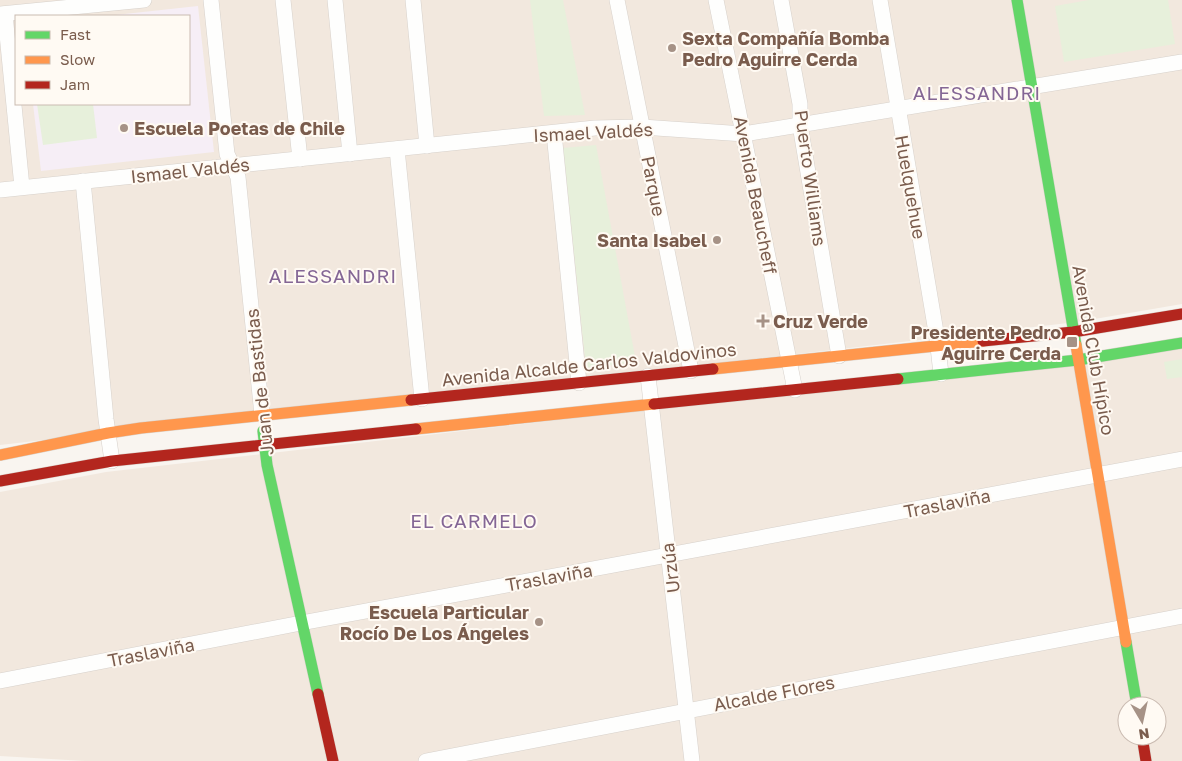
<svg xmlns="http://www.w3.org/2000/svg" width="1182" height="761" viewBox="0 0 1182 761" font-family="'Golos Text',sans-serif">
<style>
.residential{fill:#f2e8de;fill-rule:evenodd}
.education{fill:#f6eef6}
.green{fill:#e7f0db}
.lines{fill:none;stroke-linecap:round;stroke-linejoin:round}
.street-casing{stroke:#d7d1cb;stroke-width:16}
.fast-casing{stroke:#d9d2cb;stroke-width:12}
.slow-casing{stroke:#d9d2cb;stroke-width:12}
.jam-casing{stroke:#d9d2cb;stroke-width:12}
.street{stroke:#fefefd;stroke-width:15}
.fast{stroke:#63d668;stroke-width:11}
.slow{stroke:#ff974d;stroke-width:11}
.jam{stroke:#b3261e;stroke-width:11}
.poi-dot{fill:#a69286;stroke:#fffaf3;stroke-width:2}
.labels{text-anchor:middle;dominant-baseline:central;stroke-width:4;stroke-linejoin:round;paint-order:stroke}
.poi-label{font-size:18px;font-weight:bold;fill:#7a5c4d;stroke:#fffaf3;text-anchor:start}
.street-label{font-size:18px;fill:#7a5c4d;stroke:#fffaf3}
.neighbourhood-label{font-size:19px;letter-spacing:1px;fill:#846695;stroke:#fffaf3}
</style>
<rect width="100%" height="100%" fill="#f9f5f0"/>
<g class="residential">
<path d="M 0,0 L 1182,0 L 1182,304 L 1077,322 L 0,445 ZM 16,16 L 189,16 L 189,104 L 16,104 Z"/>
<path d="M 1182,348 L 1182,761 L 85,761 L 0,756 L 0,492 L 106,472 ZM 1127,706 L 1157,706 L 1157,736 L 1127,736 Z"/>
</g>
<polygon class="education" points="198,6 214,152 41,171 33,104 189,104 189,16 106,16"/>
<g class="green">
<polygon points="530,0 563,0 585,115 544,116"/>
<polygon points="1089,0 1168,0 1175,44 1064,62 1055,6"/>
<polygon points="37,104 93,104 97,138 43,145"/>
<polygon points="596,145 636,362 586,368 563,148"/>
<polygon points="1182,359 1182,377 1167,379 1164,362"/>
</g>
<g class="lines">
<defs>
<g id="street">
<polyline points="211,0 227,154 238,177 262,415"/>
<polyline points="283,0 300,159"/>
<polyline points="335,0 350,154"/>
<polyline points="413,0 427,146"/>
<polyline points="617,0 691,371"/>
<polyline points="716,0 795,390"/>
<polyline points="781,0 800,104 800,125 839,356"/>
<polyline points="880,0 937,338 941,374"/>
<polyline points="0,14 144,0"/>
<polyline points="5,14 22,187"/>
<polyline points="554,133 579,383"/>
<polyline points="397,149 422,399"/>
<polyline points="83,181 106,419 112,461"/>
<polyline points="0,190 595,128 642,127 744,134 1182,62"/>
<polyline points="648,376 692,761"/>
<polyline points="0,681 301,623 668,555 1182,459"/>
<polyline points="426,761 1182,616"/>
</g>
<g id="fast">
<polyline points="1017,0 1076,345"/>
<polyline points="898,379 1078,360 1182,343"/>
<polyline points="263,431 267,465 318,694"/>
<polyline points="1126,642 1137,706"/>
</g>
<g id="slow">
<polyline points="1076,345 1126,642"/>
<polyline points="713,369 983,341"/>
<polyline points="416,429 654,404"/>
<polyline points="0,455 108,433 141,428 411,400"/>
</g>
<g id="jam">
<polyline points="983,341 1073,332 1182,314"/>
<polyline points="411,400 713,369"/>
<polyline points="654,404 898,379"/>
<polyline points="0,481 112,461 416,429"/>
<polyline points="318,694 333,761"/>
<polyline points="1142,736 1146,761"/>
</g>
</defs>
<use href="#street" class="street-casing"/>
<use href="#fast" class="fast-casing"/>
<use href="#slow" class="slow-casing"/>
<use href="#jam" class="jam-casing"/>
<use href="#street" class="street"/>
<use href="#fast" class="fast"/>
<use href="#slow" class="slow"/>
<use href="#jam" class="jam"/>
</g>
<g class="poi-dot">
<circle cx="672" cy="48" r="5"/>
<circle cx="124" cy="128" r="5"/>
<circle cx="717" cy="240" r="5"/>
<path d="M760.5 313.5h5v5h5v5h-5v5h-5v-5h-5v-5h5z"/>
<rect x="1066" y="336" width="12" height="12" rx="2.5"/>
<circle cx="539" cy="622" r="5"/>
</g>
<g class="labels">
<g class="poi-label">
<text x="682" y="38">Sexta Compañía Bomba<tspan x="682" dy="21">Pedro Aguirre Cerda</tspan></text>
<text x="134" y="128">Escuela Poetas de Chile</text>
<text x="707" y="240" text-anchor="end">Santa Isabel</text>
<text x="773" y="321">Cruz Verde</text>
<text x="1061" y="332" text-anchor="end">Presidente Pedro<tspan x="1061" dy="21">Aguirre Cerda</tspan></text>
<text x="529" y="612" text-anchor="end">Escuela Particular<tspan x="529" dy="21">Rocío De Los Ángeles</tspan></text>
</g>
<g class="street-label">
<text transform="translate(593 132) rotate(-3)">Ismael Valdés</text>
<text transform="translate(190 170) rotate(-6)">Ismael Valdés</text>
<text transform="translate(811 178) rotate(82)">Puerto Williams</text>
<text transform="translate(654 186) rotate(79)">Parque</text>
<text transform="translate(911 187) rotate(80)">Huelquehue</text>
<text transform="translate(756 195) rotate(79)">Avenida Beaucheff</text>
<text transform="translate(1094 350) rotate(80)">Avenida Club Hípico</text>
<text transform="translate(589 364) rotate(-6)">Avenida Alcalde Carlos Valdovinos</text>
<text transform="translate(259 382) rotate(-96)">Juan de Bastidas</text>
<text transform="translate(947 503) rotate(-11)">Traslaviña</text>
<text transform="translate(670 568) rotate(-97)">Urzúa</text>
<text transform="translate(549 577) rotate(-10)">Traslaviña</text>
<text transform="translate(151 652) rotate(-11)">Traslaviña</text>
<text transform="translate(774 693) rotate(-11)">Alcalde Flores</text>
</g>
<g class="neighbourhood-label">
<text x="977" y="92">ALESSANDRI</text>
<text x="333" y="275">ALESSANDRI</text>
<text x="474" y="520">EL CARMELO</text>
</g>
</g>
<rect x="15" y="15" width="175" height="90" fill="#fffaf3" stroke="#cabbb1"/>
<rect x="25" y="31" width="25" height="8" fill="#63d668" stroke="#cabbb1"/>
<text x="60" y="40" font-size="15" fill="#7a5c4d">Fast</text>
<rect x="25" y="56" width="25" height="8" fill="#ff974d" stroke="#cabbb1"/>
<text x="60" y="65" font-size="15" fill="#7a5c4d">Slow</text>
<rect x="25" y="81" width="25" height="8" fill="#b3261e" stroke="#cabbb1"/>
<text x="60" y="90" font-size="15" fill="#7a5c4d">Jam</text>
<g transform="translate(1142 721) rotate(171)"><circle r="24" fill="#fffaf3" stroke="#cabbb1"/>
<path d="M0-4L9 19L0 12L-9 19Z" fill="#a69286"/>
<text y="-8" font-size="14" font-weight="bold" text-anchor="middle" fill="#7a5c4d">N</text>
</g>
</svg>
